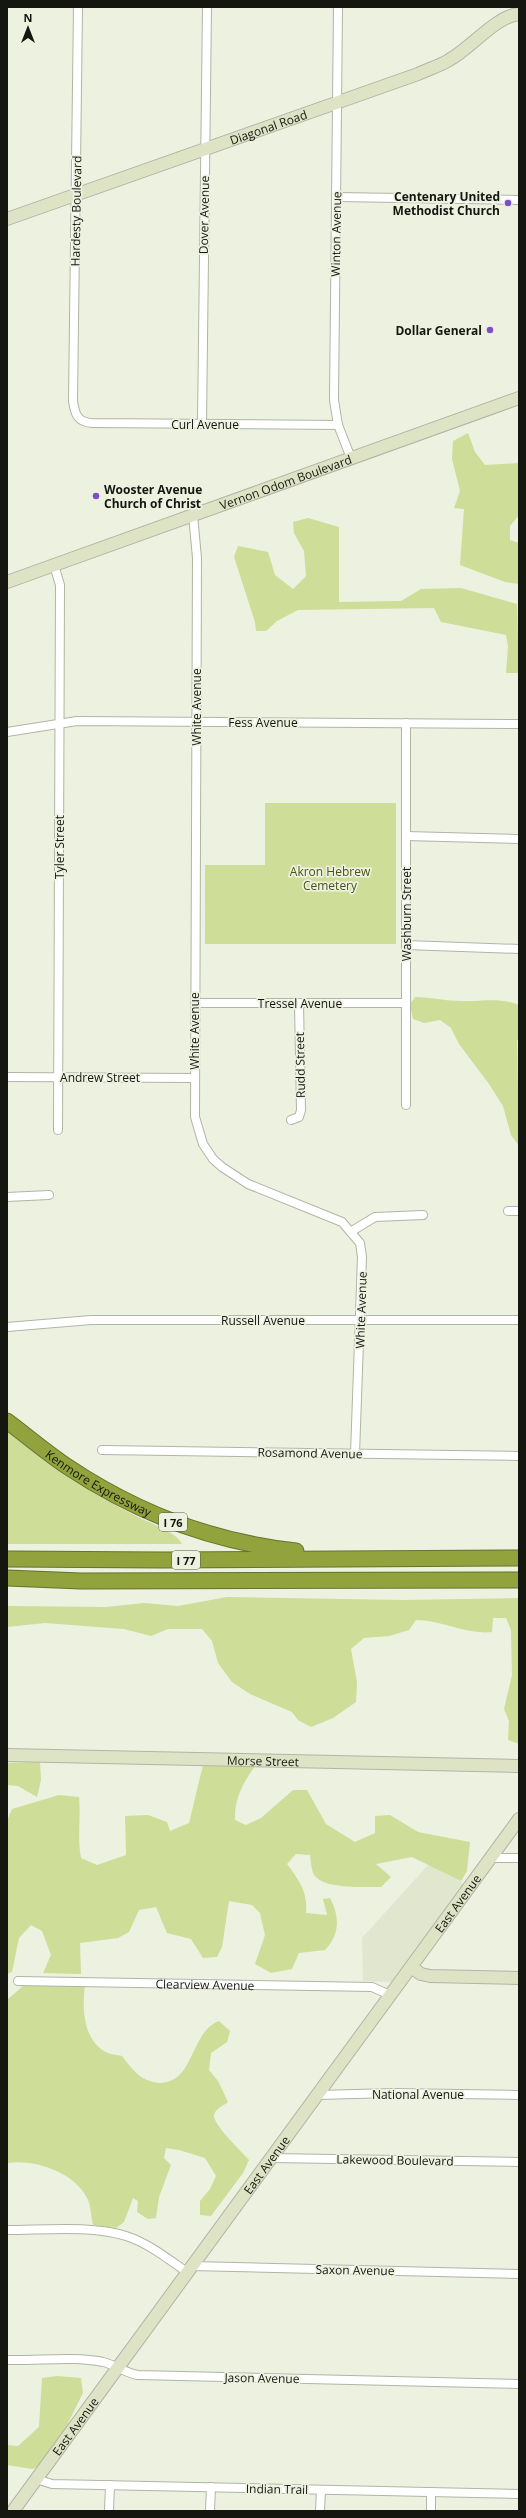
<svg xmlns="http://www.w3.org/2000/svg" width="526" height="2518" viewBox="0 0 526 2518" font-family="'Open Sans',sans-serif">
<style>
.built{fill:#e1e7cf}
.green{fill:#cedd98}
.lines{fill:none;stroke-linecap:round;stroke-linejoin:round}
.street-casing{stroke:#b1b5a5;stroke-width:10}
.secondary-casing{stroke:#b1b5a5;stroke-width:14}
.highway-casing{stroke:#66722d;stroke-width:17}
.street{stroke:#fff;stroke-width:8}
.secondary{stroke:#dee3c5;stroke-width:12}
.highway{stroke:#92a33d;stroke-width:15}
.poi-dot{fill:#7d4ec6;stroke:#ecf1e0;stroke-width:1.5}
.labels{text-anchor:middle;dominant-baseline:central;stroke-width:3.5;stroke-linejoin:round;paint-order:stroke}
.shield{fill:#ecf1e0;stroke:#56584e;stroke-width:1}
.shield-label{font-size:11px;font-weight:bold;fill:#151610}
.street-label{font-size:12px;fill:#151610;stroke:#ecf1e0}
.poi-label{font-size:12px;font-weight:bold;fill:#151610;stroke:#ecf1e0;text-anchor:end}
.park-label{font-size:12px;fill:#4a5416;stroke:#ecf1e0}
</style>
<rect width="100%" height="100%" fill="#ecf1e0"/>
<polygon class="built" points="429,1864 461,1881 464,1885 392,1982 363,1981 362,1938"/>
<g class="green">
<polygon points="468,433 475,452 485,465 519,463 519,515 510,526 510,540 519,543 519,584 505,582 460,565 464,509 454,508 460,491 452,459 453,441"/>
<polygon points="308,518 339,527 339,602 401,601 421,589 461,588 517,604 519,673 506,673 508,646 506,635 441,622 434,608 298,610 277,621 266,631 256,631 255,622 234,557 238,546 268,552 275,575 293,589 306,576 304,551 294,533 293,522"/>
<polygon points="265,803 396,803 396,944 205,944 205,865 265,865"/>
<path d="M 415,997 C 430,997 445,1001 461,1001 C 481,1002 499,997 519,1005 L 519,1038 L 517,1041 L 519,1146 L 511,1135 L 503,1106 L 489,1084 L 459,1044 L 451,1028 L 440,1020 L 424,1023 L 413,1019 L 410,1004 Z"/>
<path d="M 7,1431 C 47,1464 90,1493 136,1516 C 147,1522 177,1532 182,1544 L 7,1544 Z"/>
<path d="M 227,1597 L 403,1600 L 519,1598 L 519,1744 L 508,1740 L 509,1721 L 504,1709 L 512,1675 L 511,1630 L 506,1618 L 493,1618 L 492,1632 C 467,1635 442,1620 416,1620 L 409,1630 L 389,1636 L 364,1638 L 351,1649 L 357,1682 L 356,1702 L 333,1718 L 311,1727 L 298,1720 L 292,1712 L 250,1694 L 232,1682 L 218,1663 L 212,1641 L 202,1629 L 168,1629 L 151,1636 L 124,1629 L 45,1623 L 7,1627 L 7,1606 L 106,1607 L 144,1603 L 178,1606 Z"/>
<polygon points="40,1762 41,1780 37,1797 18,1786 7,1785 7,1763"/>
<path d="M 203,1765 L 255,1766 C 243,1783 234,1799 235,1820 L 246,1825 L 261,1818 L 293,1790 L 307,1790 L 326,1824 L 355,1842 L 375,1833 L 375,1816 L 390,1815 L 418,1832 L 470,1842 L 467,1871 L 461,1881 L 412,1857 L 376,1864 L 391,1877 L 381,1887 C 365,1887 325,1889 315,1876 C 311,1871 311,1861 310,1855 L 296,1854 L 287,1864 C 299,1880 308,1892 306,1913 L 327,1915 L 323,1899 L 330,1898 C 340,1917 340,1934 325,1950 L 299,1953 L 292,1969 L 271,1973 L 255,1964 L 265,1935 L 260,1913 L 252,1905 L 229,1901 L 222,1947 L 217,1957 L 203,1958 L 191,1939 L 167,1933 L 156,1907 L 139,1910 L 129,1932 L 118,1938 L 80,1943 L 81,1974 L 43,1973 L 51,1955 L 42,1931 L 31,1925 L 19,1938 L 12,1972 L 7,1974 L 7,1821 L 12,1809 L 59,1795 L 79,1797 C 81,1818 77,1837 81,1858 L 97,1865 L 126,1855 L 125,1816 L 148,1815 L 167,1822 L 170,1831 L 189,1823 Z"/>
<path d="M 85,1985 C 82,2008 83,2038 104,2051 C 108,2054 117,2055 122,2056 C 132,2069 142,2083 161,2083 C 195,2081 190,2032 219,2021 L 230,2031 L 227,2042 L 211,2053 L 209,2070 L 218,2081 L 228,2102 C 223,2106 215,2109 214,2115 C 213,2125 241,2151 249,2160 L 243,2173 L 211,2216 L 200,2215 L 200,2201 L 210,2189 L 216,2176 L 205,2158 L 179,2150 L 166,2148 L 164,2158 L 171,2165 L 159,2197 L 156,2218 L 148,2219 L 137,2212 L 138,2201 L 133,2198 L 124,2222 L 116,2228 L 93,2225 C 91,2217 91,2205 87,2198 C 74,2172 35,2159 7,2163 L 7,2000 L 23,1986 Z"/>
<polygon points="57,2376 81,2378 83,2393 59,2441 40,2466 32,2469 7,2465 7,2445 18,2446 39,2427 42,2378"/>
</g>
<g class="lines">
<defs>
<g id="street">
<path d="M 78,7 L 73,401 C 75,414 77,422 92,423 L 338,425"/>
<polyline points="338,7 334,400 338,425 351,458"/>
<polyline points="337,197 519,200"/>
<polyline points="202,424 207,7"/>
<polyline points="193,515 197,558 195,1117 203,1144 213,1159 222,1167 248,1184 342,1222 360,1243 362,1257 355,1454"/>
<polyline points="54,565 60,585 58,1130"/>
<polyline points="7,732 77,721 519,724"/>
<polyline points="406,836 519,839"/>
<polyline points="406,945 519,949"/>
<polyline points="195,1003 405,1003"/>
<polyline points="7,1077 194,1078"/>
<polyline points="406,1105 406,723"/>
<polyline points="291,1120 299,1117 301,1110 299,1003"/>
<polyline points="7,1197 49,1195"/>
<polyline points="508,1211 519,1211"/>
<polyline points="352,1231 375,1217 423,1215"/>
<polyline points="7,1327 91,1320 519,1320"/>
<polyline points="102,1450 519,1456"/>
<polyline points="491,1858 519,1858"/>
<path id="s1" d="M 18,1981 L 372,1987 L 390,1995"/>
<polyline points="317,2095 394,2093 519,2095"/>
<polyline points="271,2158 519,2162"/>
<path d="M 7,2230 C 43,2230 92,2225 126,2236 C 148,2243 168,2259 187,2272"/>
<polyline points="191,2266 519,2274"/>
<path d="M 7,2360 C 39,2361 72,2356 103,2362 C 116,2365 125,2373 138,2375 L 519,2384"/>
<polyline points="36,2479 52,2484 519,2494"/>
<polyline points="109,2511 110,2485"/>
<polyline points="210,2511 211,2487"/>
<polyline points="320,2511 321,2490"/>
<polyline points="431,2511 431,2492"/>
</g>
<g id="secondary">
<path id="s2" d="M 7,219 L 418,74 C 428,69 440,66 449,60 C 471,48 496,16 519,14"/>
<path id="s3" d="M 7,582 L 519,398"/>
<path id="s4" d="M 7,1755 L 519,1766"/>
<polyline points="411,1967 421,1974 430,1976 519,1978"/>
<path id="s5" d="M 13,2511 L 519,1819"/>
</g>
<g id="highway">
<path id="s6" d="M 7,1421 C 27,1436 47,1453 68,1467 C 137,1513 213,1542 296,1551"/>
<polyline points="7,1559 162,1560 519,1558"/>
<polyline points="7,1578 81,1581 519,1580"/>
</g>
</defs>
<use href="#street" class="street-casing"/>
<use href="#secondary" class="secondary-casing"/>
<use href="#highway" class="highway-casing"/>
<use href="#street" class="street"/>
<use href="#secondary" class="secondary"/>
<use href="#highway" class="highway"/>
</g>
<g class="poi-dot">
<circle cx="508" cy="203" r="4"/>
<circle cx="490" cy="330" r="4"/>
<circle cx="96" cy="496" r="4"/>
</g>
<g class="labels">
<g class="shield">
<rect x="159" y="1513" width="28" height="18" rx="3"/>
<rect x="172" y="1551" width="28" height="18" rx="3"/>
</g>
<g class="shield-label">
<text x="173" y="1522">I 76</text>
<text x="186" y="1560">I 77</text>
</g>
<g class="street-label">
<text stroke="none"><textPath href="#s2" startOffset="277">Diagonal Road</textPath></text>
<text transform="translate(76 211) rotate(-89)">Hardesty Boulevard</text>
<text transform="translate(204 215) rotate(-89)">Dover Avenue</text>
<text transform="translate(336 234) rotate(-89)">Winton Avenue</text>
<text x="205" y="424">Curl Avenue</text>
<text stroke="none"><textPath href="#s3" startOffset="296">Vernon Odom Boulevard</textPath></text>
<text transform="translate(196 707) rotate(-90)">White Avenue</text>
<text x="263" y="722">Fess Avenue</text>
<text transform="translate(59 847) rotate(-90)">Tyler Street</text>
<text transform="translate(406 914) rotate(-90)">Washburn Street</text>
<text x="300" y="1003">Tressel Avenue</text>
<text transform="translate(194 1031) rotate(-90)">White Avenue</text>
<text transform="translate(300 1065) rotate(-91)">Rudd Street</text>
<text x="100" y="1077">Andrew Street</text>
<text transform="translate(361 1310) rotate(-88)">White Avenue</text>
<text x="263" y="1320">Russell Avenue</text>
<text transform="translate(310 1453) rotate(1)">Rosamond Avenue</text>
<text stroke="none"><textPath href="#s6" startOffset="111">Kenmore Expressway</textPath></text>
<text stroke="none"><textPath href="#s4" startOffset="256">Morse Street</textPath></text>
<text stroke="none"><textPath href="#s5" startOffset="753">East Avenue</textPath></text>
<text stroke="none"><textPath href="#s1" startOffset="187">Clearview Avenue</textPath></text>
<text x="418" y="2094">National Avenue</text>
<text transform="translate(395 2160) rotate(1)">Lakewood Boulevard</text>
<text stroke="none"><textPath href="#s5" startOffset="429">East Avenue</textPath></text>
<text transform="translate(355 2270) rotate(1)">Saxon Avenue</text>
<text transform="translate(262 2378) rotate(1)">Jason Avenue</text>
<text stroke="none"><textPath href="#s5" startOffset="105">East Avenue</textPath></text>
<text transform="translate(277 2489) rotate(1)">Indian Trail</text>
</g>
<g class="poi-label">
<text x="500" y="196">Centenary United<tspan x="500" dy="14">Methodist Church</tspan></text>
<text x="482" y="330">Dollar General</text>
<text x="104" y="489" text-anchor="start">Wooster Avenue<tspan x="104" dy="14">Church of Christ</tspan></text>
</g>
<g class="park-label">
<text x="330" y="871">Akron Hebrew<tspan x="330" dy="14">Cemetery</tspan></text>
</g>
</g>
<rect width="526" height="2518" fill="none" stroke="#151610" stroke-width="16"/>
<g transform="translate(28 28)" stroke="#ecf1e0" stroke-width="3" paint-order="stroke">
<path d="M0-3L7 15L0 10L-7 15Z" fill="#151610"/>
<text y="-6" font-size="11" font-weight="bold" text-anchor="middle" fill="#151610">N</text>
</g>
</svg>
